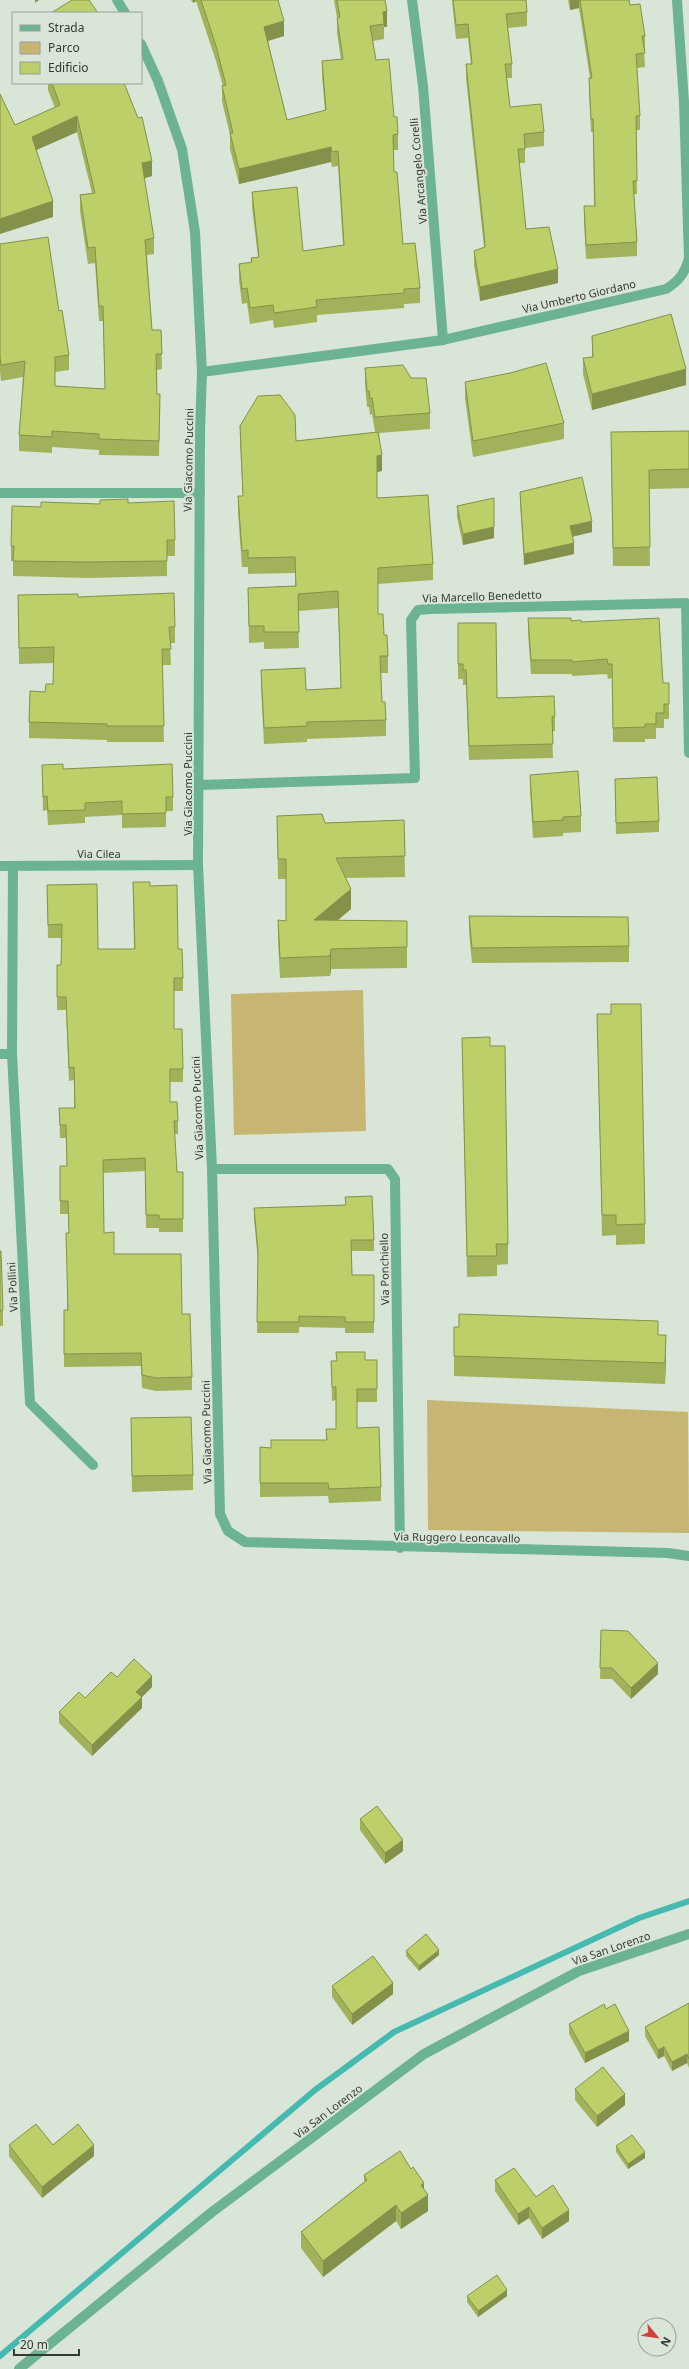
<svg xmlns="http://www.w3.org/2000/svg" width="689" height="2369" viewBox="0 0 689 2369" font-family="'Noto Sans',sans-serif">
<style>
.green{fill:#c7b572}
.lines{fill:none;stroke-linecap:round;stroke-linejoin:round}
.stream{stroke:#46b9b0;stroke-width:6}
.minor{stroke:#6cb394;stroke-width:10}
.tertiary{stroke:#6cb394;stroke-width:10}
.wall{fill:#a2b25a}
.shaded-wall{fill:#84914a}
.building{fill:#bccf69;stroke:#84914a}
.labels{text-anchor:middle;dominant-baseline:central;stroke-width:4;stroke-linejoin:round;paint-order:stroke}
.street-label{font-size:11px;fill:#353a35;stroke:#d9e5d7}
</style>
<rect width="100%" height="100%" fill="#d9e5d7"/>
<g class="green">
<polygon points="363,990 366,1131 234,1135 231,994"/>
<polygon points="427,1400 688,1412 689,1533 428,1530"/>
</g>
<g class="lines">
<polyline class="stream" points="0,2356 315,2090 394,2032 639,1918 689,1901"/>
<g class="minor">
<polyline points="117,0 125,13"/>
<polyline points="412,0 423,86 443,340"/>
<polyline points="141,44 158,81 182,149 195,232 202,372 200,432 198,865 212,1169 220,1514 228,1531 245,1542 668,1553 689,1556"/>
<path d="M 202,372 L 443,340 L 666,289 C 679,281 685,273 689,258 L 684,102 L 677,0"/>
<polyline points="0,493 200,493"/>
<polyline points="199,785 415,778 411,620 418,610 430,609 686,603 689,753"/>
<polyline points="0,866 198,865"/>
<polyline points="13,866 12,1054 30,1403 93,1465"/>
<polyline points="0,1054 12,1054"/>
<polyline points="212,1169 388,1169 395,1179 400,1548"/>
</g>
<polyline class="tertiary" points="19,2369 212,2212 424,2054 579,1971 689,1934"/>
</g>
<g class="wall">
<polygon points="191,0 278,0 284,36 268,41 287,120 325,111 322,76 322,61 341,59 337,33 337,18 334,0 385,0 387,27 384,27 384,39 373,41 376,60 394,117 398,134 398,150 393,150 394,172 403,244 420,288 420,303 404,304 404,308 317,315 317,322 274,328 273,320 250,324 247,303 242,304 239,280 239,264 251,263 251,258 258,257 252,207 252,192 303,251 343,245 338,166 332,167 331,162 239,184 230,149 230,135 222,101 222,86 223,86 216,61 196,1 193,3"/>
<polygon points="452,0 526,0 527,12 527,26 508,28 512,64 512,78 507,78 510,107 544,132 544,146 525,148 525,163 519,163 526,229 558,283 480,301 474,265 474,251 484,247 466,78 466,64 471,64 468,38 456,39"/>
<polygon points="568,0 629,0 630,5 645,36 645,49 644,50 645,67 637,68 640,116 640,130 636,130 637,194 634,194 637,242 637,256 586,259 584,220 584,206 594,206 593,132 591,132 589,92 589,78 590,78 579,8 570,10"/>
<polygon points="48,83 124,83 152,176 144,178 154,238 154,254 147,255 152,330 161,330 162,369 157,370 157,394 160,409 159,456 99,455 99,450 52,447 52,453 19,451 19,435 23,377 1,381 0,372 0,244 59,311 69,355 69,370 55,372 55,386 105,389 103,321 99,321 95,263 88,264 80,211 80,195 92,193 77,132 36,150 53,217 15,125 55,108 48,90"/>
<polygon points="592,336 686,385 592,410 583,374 583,358 592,357"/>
<polygon points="365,368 430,413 430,429 379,433 382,471 377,472 377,498 433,564 433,580 378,584 378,614 384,635 388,656 388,673 381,673 382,702 386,720 386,736 307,739 307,742 264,744 261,686 261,670 306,690 341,688 338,608 298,611 299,648 264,649 264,642 249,643 248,588 295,586 295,573 248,574 248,567 242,567 238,513 238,496 243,496 240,443 240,426 296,441 375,432 372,414 370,415 369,407 367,407 365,384"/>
<polygon points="465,382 564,423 564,439 473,457 465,398"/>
<polygon points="689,431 689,488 649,489 650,566 613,566 611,451"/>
<polygon points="520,492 592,532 572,537 574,554 524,565 520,503"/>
<polygon points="128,503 175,540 175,556 167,556 167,576 88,578 13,576 13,561 11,561 11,546 41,507"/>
<polygon points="457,506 494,538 463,545 457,517"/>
<polygon points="18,595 78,597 175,627 175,643 170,643 171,665 162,665 164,742 107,742 107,740 29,738 29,722 45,692 53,684 54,663 19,664"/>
<polygon points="528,618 571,621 581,622 663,683 669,683 669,719 664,719 664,728 656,728 656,739 645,739 645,742 613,742 612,678 608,679 607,674 572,676 572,674 531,674 528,633"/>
<polygon points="458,623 497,698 555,716 555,731 552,731 553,758 469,760 466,685 463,685 463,679 458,679"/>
<polygon points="42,765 63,769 173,797 173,811 166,811 166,827 122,828 122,815 85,817 85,823 48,825 47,810 43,811"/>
<polygon points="530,775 581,816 581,832 563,833 563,836 533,838 530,791"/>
<polygon points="615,779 659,821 659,832 616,834"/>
<polygon points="277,816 325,823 404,820 405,877 346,878 351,909 338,920 407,921 407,968 331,969 330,976 280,978 278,941 278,920 286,921 286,879 278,879"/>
<polygon points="133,882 150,886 178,949 183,978 183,991 174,991 174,1029 183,1069 183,1082 170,1082 170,1102 178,1121 178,1134 174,1134 177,1172 183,1172 183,1232 159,1232 159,1228 146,1228 145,1171 103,1173 104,1233 114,1254 182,1314 192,1377 192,1390 156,1391 142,1388 141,1366 64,1367 64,1310 67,1310 69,1233 68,1214 60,1214 60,1166 67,1166 66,1138 60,1138 59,1108 74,1108 74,1080 69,1081 66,1010 57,1010 57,965 61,965 62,938 48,938 47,885 98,949 134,949"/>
<polygon points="469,916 629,946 629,962 472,963 469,932"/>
<polygon points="597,1014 645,1224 645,1244 616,1245 616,1235 602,1236"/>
<polygon points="462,1038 490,1046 508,1244 508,1264 497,1265 497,1276 467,1277"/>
<polygon points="254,1208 374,1240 374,1251 351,1251 352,1275 374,1275 374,1333 345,1333 345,1328 299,1327 299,1333 257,1333 258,1261 254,1219"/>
<polygon points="0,1251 3,1310 3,1326 0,1326"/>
<polygon points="454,1327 658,1335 666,1355 665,1384 454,1376"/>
<polygon points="365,1360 377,1360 377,1402 357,1402 357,1428 381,1487 381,1501 329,1503 328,1496 260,1497 260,1447 271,1448 326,1440 326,1429 336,1429 336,1400 332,1401 331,1361"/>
<polygon points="131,1418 193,1475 193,1490 132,1492"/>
<polygon points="601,1630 658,1674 631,1699 612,1679 600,1679"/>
<polygon points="117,1677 152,1687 142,1697 142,1708 92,1756 59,1723 59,1712 85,1698"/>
<polygon points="360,1819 403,1851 385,1864 360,1830"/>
<polygon points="406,1951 439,1955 419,1971 406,1956"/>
<polygon points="332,1986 393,1994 352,2025 332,1997"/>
<polygon points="689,2003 689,2068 687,2063 672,2071 664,2056 658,2059 645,2036 645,2027"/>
<polygon points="606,2009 629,2041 585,2063 569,2034 569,2024"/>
<polygon points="575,2089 625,2105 597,2127 575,2100"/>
<polygon points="9,2145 53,2145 94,2156 42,2198 9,2156"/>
<polygon points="616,2146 645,2158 628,2169 616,2152"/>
<polygon points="364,2175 424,2190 428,2211 401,2229 396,2221 323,2277 301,2248 301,2232 364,2182"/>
<polygon points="495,2180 536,2197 569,2221 542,2239 529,2218 518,2225 495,2191"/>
<polygon points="467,2296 507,2296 478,2317 467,2302"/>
</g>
<g class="shaded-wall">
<polygon points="35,0 39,0 35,3"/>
<polygon points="193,0 196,0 196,1 193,3"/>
<polygon points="570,0 579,0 579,8 570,10"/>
<polygon points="387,11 387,27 384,27 383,12"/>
<polygon points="284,21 284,36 264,42 264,27"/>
<polygon points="77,116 77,132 32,152 32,137"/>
<polygon points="331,147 331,162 239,184 239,169"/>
<polygon points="152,161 152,176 142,179 142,163"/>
<polygon points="53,201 53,217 0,234 0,219"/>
<polygon points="558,269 558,283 480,301 480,287"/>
<polygon points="686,369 686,385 592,410 592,394"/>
<polygon points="382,455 382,471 377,472 377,456"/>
<polygon points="592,521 592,532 570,537 570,526"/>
<polygon points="494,527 494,538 463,545 463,534"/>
<polygon points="574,543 574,554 524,565 524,554"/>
<polygon points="351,889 351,909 314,940 314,920"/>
<polygon points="331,949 331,969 330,976 330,956"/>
<polygon points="666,1335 666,1355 665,1384 665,1363"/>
<polygon points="658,1663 658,1674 631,1699 631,1688"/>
<polygon points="152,1676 152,1687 136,1703 136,1692"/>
<polygon points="142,1697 142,1708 92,1756 92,1745"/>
<polygon points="403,1840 403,1851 385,1864 385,1853"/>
<polygon points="439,1950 439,1955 419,1971 419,1966"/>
<polygon points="393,1983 393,1994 352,2025 352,2014"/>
<polygon points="629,2031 629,2041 585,2063 585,2053"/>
<polygon points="664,2047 664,2056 658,2059 658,2050"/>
<polygon points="687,2054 687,2063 672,2071 672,2062"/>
<polygon points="625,2094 625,2105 597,2127 597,2116"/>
<polygon points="94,2145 94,2156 42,2198 42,2187"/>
<polygon points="645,2152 645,2158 628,2169 628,2164"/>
<polygon points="424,2183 424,2198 428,2195 428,2211 401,2229 401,2213 421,2185"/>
<polygon points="396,2205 396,2221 323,2277 323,2261"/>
<polygon points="529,2207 529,2218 518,2225 518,2214"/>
<polygon points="569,2210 569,2221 542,2239 542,2228"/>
<polygon points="507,2290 507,2296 478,2317 478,2311"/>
</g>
<g class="building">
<polygon points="72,0 89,0 98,13 51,13"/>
<polygon points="201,0 278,0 284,21 264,27 287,120 326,110 322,61 343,59 337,18 340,17 337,0 385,0 387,11 383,12 384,24 370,26 376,60 389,59 394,117 397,117 398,134 393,135 394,172 397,172 403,244 415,243 420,288 404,289 404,293 316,300 317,307 274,313 273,305 250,308 247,288 242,289 239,264 252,262 251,258 259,257 252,192 297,187 303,251 344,245 338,151 332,152 331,147 239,169 230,133 233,133 222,86 226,85 216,46"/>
<polygon points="453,0 526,0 527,12 506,14 512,64 505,64 510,107 541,104 544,132 524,134 525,149 518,149 526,229 549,227 558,269 480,287 474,251 485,247 484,234 466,64 472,64 468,24 456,25"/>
<polygon points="580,0 629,0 630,5 640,4 645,36 642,36 645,53 636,54 640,116 636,116 637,181 633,181 637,242 586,245 584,206 595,206 593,119 591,119 589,78 592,78"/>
<polygon points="52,83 124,83 138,118 142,117 152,161 142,163 154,238 145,240 152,330 161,330 162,354 156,354 157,394 160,394 159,441 99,439 99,434 52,431 52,437 19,435 25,361 1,365 0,357 0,244 48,237 59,311 62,310 69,355 55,357 55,386 105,389 103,306 99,306 95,247 88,248 80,195 95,193 77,116 32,137 53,201 0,219 0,94 15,125 60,105"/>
<polygon points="671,314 686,369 592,394 583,358 593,357 592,336"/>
<polygon points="546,363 564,423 473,441 465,382 510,373"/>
<polygon points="403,365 411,378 426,378 430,413 375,417 372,398 370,399 369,391 367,391 365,368"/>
<polygon points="280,395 295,415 296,441 378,432 382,455 377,456 377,498 428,495 433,564 378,568 378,614 383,614 384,635 387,635 388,656 380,656 382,702 385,702 386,720 307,722 307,726 264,728 261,670 305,668 306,690 341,688 338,591 298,594 299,632 264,632 264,626 249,626 248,588 296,586 295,557 248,558 248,550 242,551 238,496 243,496 240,426 258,396"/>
<polygon points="689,431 689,469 649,470 650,547 613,548 611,432"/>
<polygon points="582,477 592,521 570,526 574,543 524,554 520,492"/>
<polygon points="494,498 494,527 463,534 457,506"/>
<polygon points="128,499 128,503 174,501 175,540 167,540 167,561 88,562 13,561 14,546 11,546 12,506 41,507 41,502 100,504 100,500"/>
<polygon points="174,593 175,627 169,627 171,649 162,649 164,726 107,726 107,724 29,722 30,691 45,692 46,684 53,684 54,647 19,648 18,595 78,594 78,597"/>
<polygon points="528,618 571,618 571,621 581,620 581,622 659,618 663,683 669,683 669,704 664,704 664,713 656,713 656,724 645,724 645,727 613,728 612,664 608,664 607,659 572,662 572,660 531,660"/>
<polygon points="458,623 496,623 497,698 554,696 555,716 552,717 553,744 469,746 466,670 463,670 463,664 458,664"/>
<polygon points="63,764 63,769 172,764 173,797 166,797 166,813 122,814 122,801 85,803 85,810 48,811 47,796 43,797 42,765"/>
<polygon points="578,771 581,816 563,817 563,820 533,822 530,775"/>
<polygon points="657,777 659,821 616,823 615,779"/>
<polygon points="322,814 325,823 404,820 405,856 336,858 351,889 314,920 407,921 407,947 331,949 330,956 280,958 278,920 286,921 286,859 278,859 277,816"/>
<polygon points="133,882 150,882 150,886 177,885 178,949 182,949 183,978 174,978 174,1029 182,1029 183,1069 170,1069 170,1102 177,1102 178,1121 174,1121 177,1172 183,1172 183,1219 159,1219 159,1215 146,1215 145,1158 103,1160 104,1233 114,1232 114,1254 181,1254 182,1314 190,1314 192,1377 156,1378 142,1375 141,1353 64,1354 64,1310 68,1310 66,1233 69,1233 68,1201 60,1201 60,1166 67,1166 66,1125 60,1125 59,1108 75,1108 74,1067 69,1068 66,997 57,997 57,965 61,965 62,924 48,925 47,885 97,884 98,949 135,949"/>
<polygon points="469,916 628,917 629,946 472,948"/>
<polygon points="611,1004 641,1004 645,1224 616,1225 616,1215 602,1215 597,1014 611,1014"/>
<polygon points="490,1037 490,1046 505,1046 508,1244 496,1244 497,1256 467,1256 462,1038"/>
<polygon points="372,1196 374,1240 351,1240 352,1275 374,1275 374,1322 345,1322 345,1317 299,1316 299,1322 257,1322 258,1251 254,1208 346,1205 345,1197"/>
<polygon points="0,1251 1,1251 3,1310 0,1311"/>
<polygon points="459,1314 658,1321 658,1335 666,1335 665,1363 454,1356 454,1327 459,1327"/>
<polygon points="336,1352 365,1352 365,1360 377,1360 377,1389 357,1389 357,1428 379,1427 381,1487 329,1489 328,1483 260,1483 260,1447 271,1448 271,1440 327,1440 326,1429 336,1429 336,1387 332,1387 331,1361 337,1361"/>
<polygon points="191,1417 193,1475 132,1476 131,1418"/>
<polygon points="601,1630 628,1631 658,1663 631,1688 612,1668 600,1668"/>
<polygon points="134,1659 152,1676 136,1692 142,1697 92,1745 59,1712 79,1692 85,1698 111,1672 117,1677"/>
<polygon points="377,1806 403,1840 385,1853 360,1819"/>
<polygon points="426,1934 439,1950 419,1966 406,1951"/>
<polygon points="373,1956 393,1983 352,2014 332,1986"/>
<polygon points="689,2003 689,2059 687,2054 672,2062 664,2047 658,2050 645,2027"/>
<polygon points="604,2004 606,2009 615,2004 629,2031 585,2053 569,2024"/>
<polygon points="603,2067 625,2094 597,2116 575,2089"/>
<polygon points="36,2124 53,2145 78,2124 94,2145 42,2187 9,2145"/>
<polygon points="632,2135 645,2152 628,2164 616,2146"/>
<polygon points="400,2151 411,2169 413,2167 424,2183 421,2185 428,2195 401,2213 396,2205 323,2261 301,2232 367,2180 364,2175"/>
<polygon points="514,2168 536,2197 553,2185 569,2210 542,2228 529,2207 518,2214 495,2180"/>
<polygon points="497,2275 507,2290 478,2311 467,2296"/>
</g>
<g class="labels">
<g class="street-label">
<text transform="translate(418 171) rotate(-95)">Via Arcangelo Corelli</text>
<text transform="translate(579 296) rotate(-13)">Via Umberto Giordano</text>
<text transform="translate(188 460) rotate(-89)">Via Giacomo Puccini</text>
<text transform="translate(482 596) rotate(-2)">Via Marcello Benedetto</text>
<text transform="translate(187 784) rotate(-90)">Via Giacomo Puccini</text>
<text x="99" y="853">Via Cilea</text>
<text transform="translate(197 1108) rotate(-92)">Via Giacomo Puccini</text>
<text transform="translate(384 1269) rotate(-91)">Via Ponchiello</text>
<text transform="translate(12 1287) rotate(-93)">Via Pollini</text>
<text transform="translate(206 1432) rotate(-91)">Via Giacomo Puccini</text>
<text transform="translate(457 1537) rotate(1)">Via Ruggero Leoncavallo</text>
<text transform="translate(611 1948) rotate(-19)">Via San Lorenzo</text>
<text transform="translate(328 2111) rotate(-37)">Via San Lorenzo</text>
</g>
</g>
<rect x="12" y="12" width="130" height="72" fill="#d9e5d7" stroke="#97a196"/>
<rect x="20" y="25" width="20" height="6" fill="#6cb394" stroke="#97a196"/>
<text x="48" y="32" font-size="12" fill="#353a35">Strada</text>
<rect x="20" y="42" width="20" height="12" fill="#c7b572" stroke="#97a196"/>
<text x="48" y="52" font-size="12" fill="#353a35">Parco</text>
<rect x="20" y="62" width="20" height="12" fill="#bccf69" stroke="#97a196"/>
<text x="48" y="72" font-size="12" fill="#353a35">Edificio</text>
<g transform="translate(657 2337) rotate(119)"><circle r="19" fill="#d9e5d7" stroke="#97a196"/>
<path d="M0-3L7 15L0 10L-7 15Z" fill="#d14243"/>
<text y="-6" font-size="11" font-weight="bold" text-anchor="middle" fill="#353a35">N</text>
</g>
<path d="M14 2349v6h65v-6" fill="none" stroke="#353a35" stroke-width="2"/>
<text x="20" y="2349" font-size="12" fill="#353a35" stroke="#d9e5d7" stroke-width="3" paint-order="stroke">20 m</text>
</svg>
